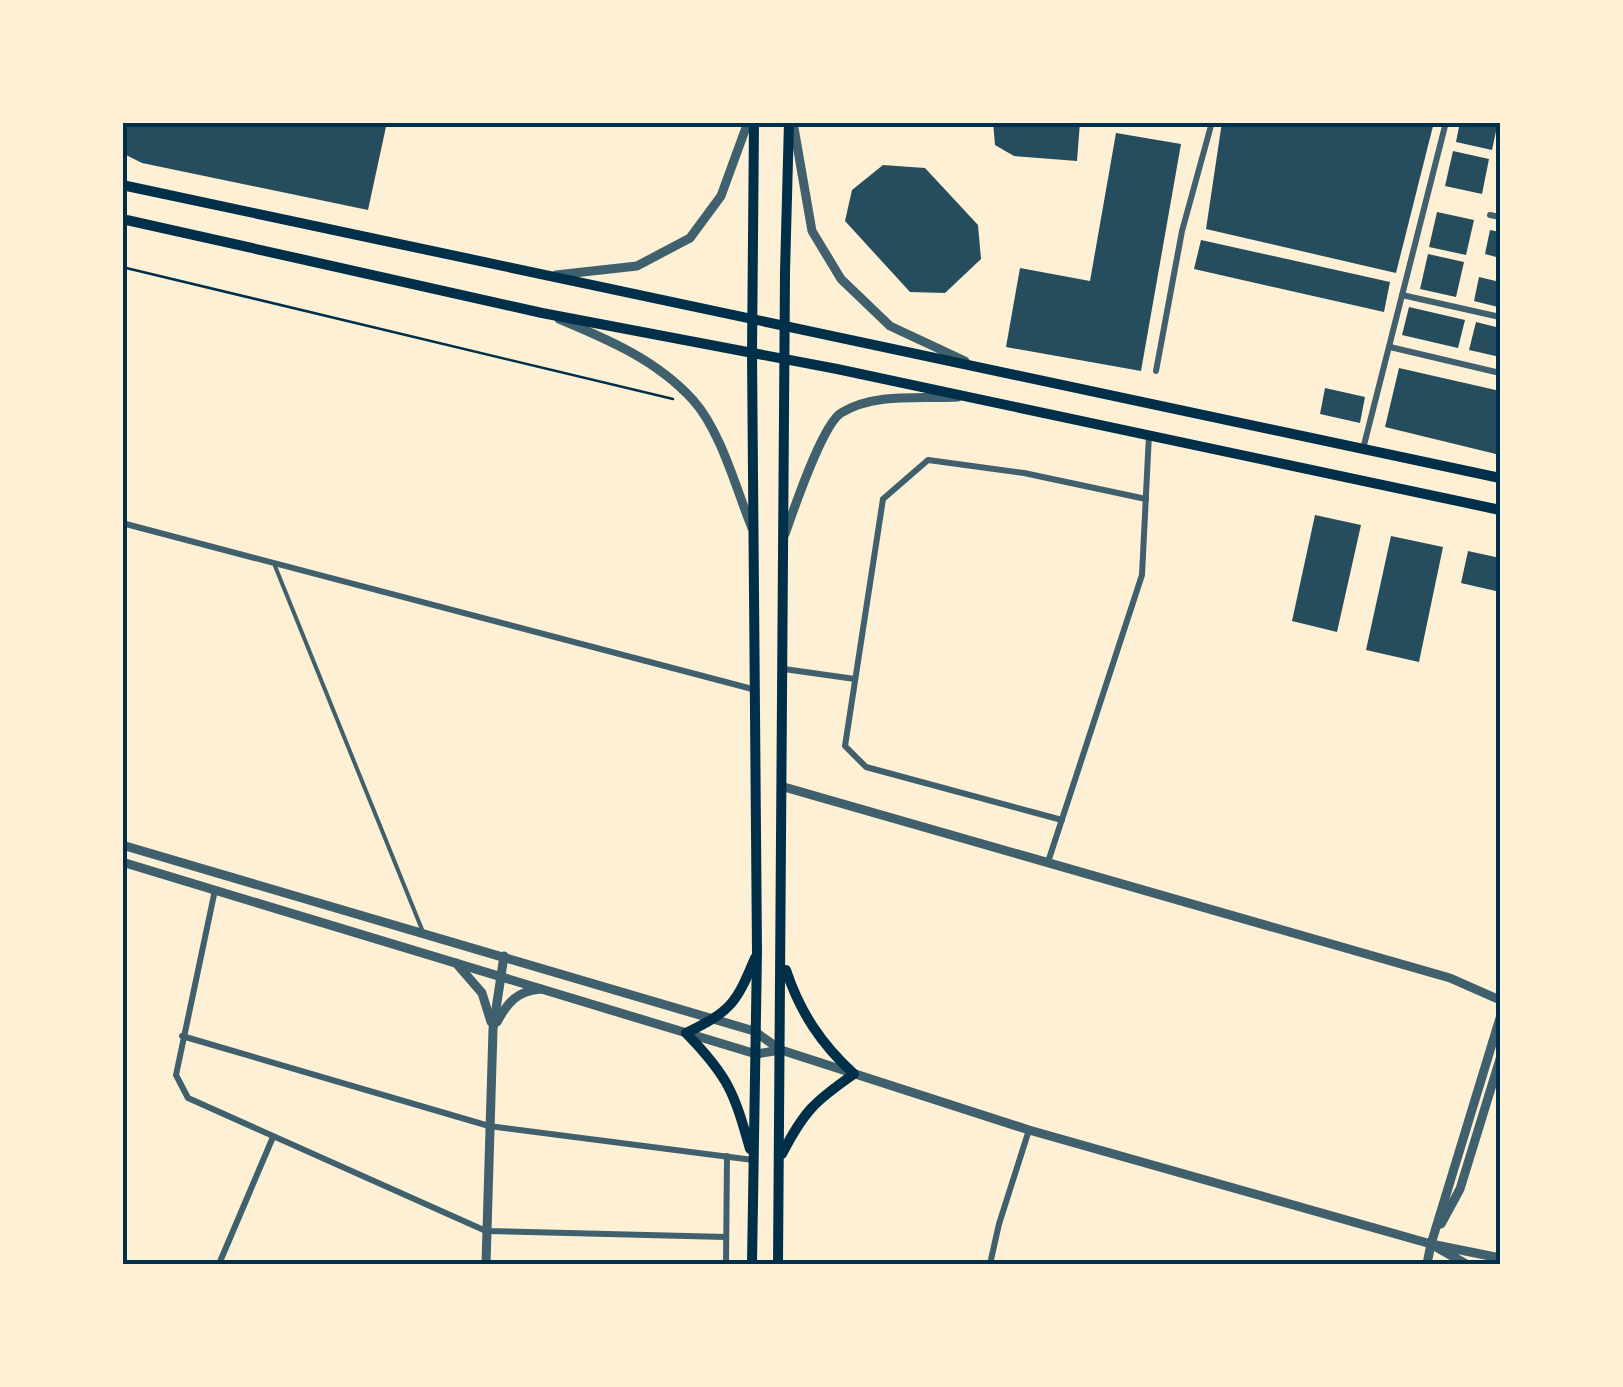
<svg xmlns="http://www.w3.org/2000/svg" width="1623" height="1387" viewBox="0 0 1623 1387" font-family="Quicksand,sans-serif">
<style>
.building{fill:#264d5e}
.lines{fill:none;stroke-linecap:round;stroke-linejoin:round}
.path{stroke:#003049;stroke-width:2.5}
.service{stroke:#3f606c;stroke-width:4}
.minor{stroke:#3f606c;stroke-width:6}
.tertiary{stroke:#3f606c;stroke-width:9}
.secondary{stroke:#003049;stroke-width:10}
.neatline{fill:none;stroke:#003049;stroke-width:4}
</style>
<rect width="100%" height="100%" fill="#fdf0d5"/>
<g class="building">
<polygon points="122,122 387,122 368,210 142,163 122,153"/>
<polygon points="993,122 1080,122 1077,161 1014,156 995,145"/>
<polygon points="1222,122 1434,122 1396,273 1206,229"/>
<polygon points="1460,122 1498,122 1492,150 1456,142"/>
<polygon points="1116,133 1181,144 1141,371 1006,347 1020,268 1090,281"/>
<polygon points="1453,151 1489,159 1482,194 1445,186"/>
<polygon points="883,165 925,168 978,225 981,259 945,293 910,292 845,221 852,190"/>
<polygon points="1437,212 1474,220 1466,255 1429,247"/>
<polygon points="1490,230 1500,232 1500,258 1485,254"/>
<polygon points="1201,240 1390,282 1384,312 1194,269"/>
<polygon points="1428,254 1464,262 1456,297 1420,289"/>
<polygon points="1479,277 1500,282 1498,307 1474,301"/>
<polygon points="1409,307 1465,320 1458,348 1402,335"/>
<polygon points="1476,322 1500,328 1500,357 1469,350"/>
<polygon points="1399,368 1500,391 1500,455 1385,427"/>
<polygon points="1325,388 1365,397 1360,423 1320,414"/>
<polygon points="1315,515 1361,525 1337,632 1292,621"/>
<polygon points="1391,536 1443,547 1419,662 1366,650"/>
<polygon points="1468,551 1500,558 1500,592 1461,583"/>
</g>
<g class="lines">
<polyline class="path" points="122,267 673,399"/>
<polyline class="service" points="275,566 423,932"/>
<g class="minor">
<polyline points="1490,215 1500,217"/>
<polyline points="1402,295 1500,317"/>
<polyline points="1390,347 1500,373"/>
<polyline points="1156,371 1182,231 1212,122"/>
<polyline points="1363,449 1446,122"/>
<polyline points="122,523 756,690"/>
<polyline points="784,669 855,679"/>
<polyline points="1062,820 866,767 845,746 883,499 928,460 1024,473 1146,499"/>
<polyline points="1048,862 1142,575 1149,434"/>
<polyline points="215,890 176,1075 188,1098 486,1231 726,1237"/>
<polyline points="182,1036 489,1126 753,1160"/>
<polyline points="219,1264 273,1137"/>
<polyline points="726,1264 727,1156"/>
<polyline points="990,1264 999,1224 1029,1130"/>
</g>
<g class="tertiary">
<polyline points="793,122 812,231 841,279 890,326 965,361"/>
<polyline points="556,275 637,266 690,238 721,196 748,122"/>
<path d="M 559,319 C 607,339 657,360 693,400 C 721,431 736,489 752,528"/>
<path d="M 785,534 C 794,509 822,425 841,413 C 874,392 922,399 958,397"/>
<polyline points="784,787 1450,978 1500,1000"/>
<polyline points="122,845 754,1031 781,1050 1029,1130 1431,1244"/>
<polyline points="122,862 756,1054 781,1050"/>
<polyline points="456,963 482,993 491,1022"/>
<path d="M 497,1022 C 508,1002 517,991 541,989"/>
<polyline points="1441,1224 1460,1189 1500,1059"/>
<polyline points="486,1264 493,1029 504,956"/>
<polyline points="1427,1264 1431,1244 1500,1018"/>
<polyline points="1466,1264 1431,1244 1500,1258"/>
</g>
<g class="secondary">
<polyline points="122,185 1500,478"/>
<polyline points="122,219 542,313 837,369 1500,510"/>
<path d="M 750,1149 C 734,1092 728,1076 686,1033 C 731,1011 736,1004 755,958"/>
<path d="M 782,1154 C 804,1111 815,1101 854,1074 C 821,1044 800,1012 786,970"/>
<polyline points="752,1264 757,952 752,354 754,122"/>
<polyline points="778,1264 785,272 789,122"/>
</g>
</g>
<rect width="1623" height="1387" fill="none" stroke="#fdf0d5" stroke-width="250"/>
<rect x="125" y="125" width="1373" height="1137" class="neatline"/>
</svg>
